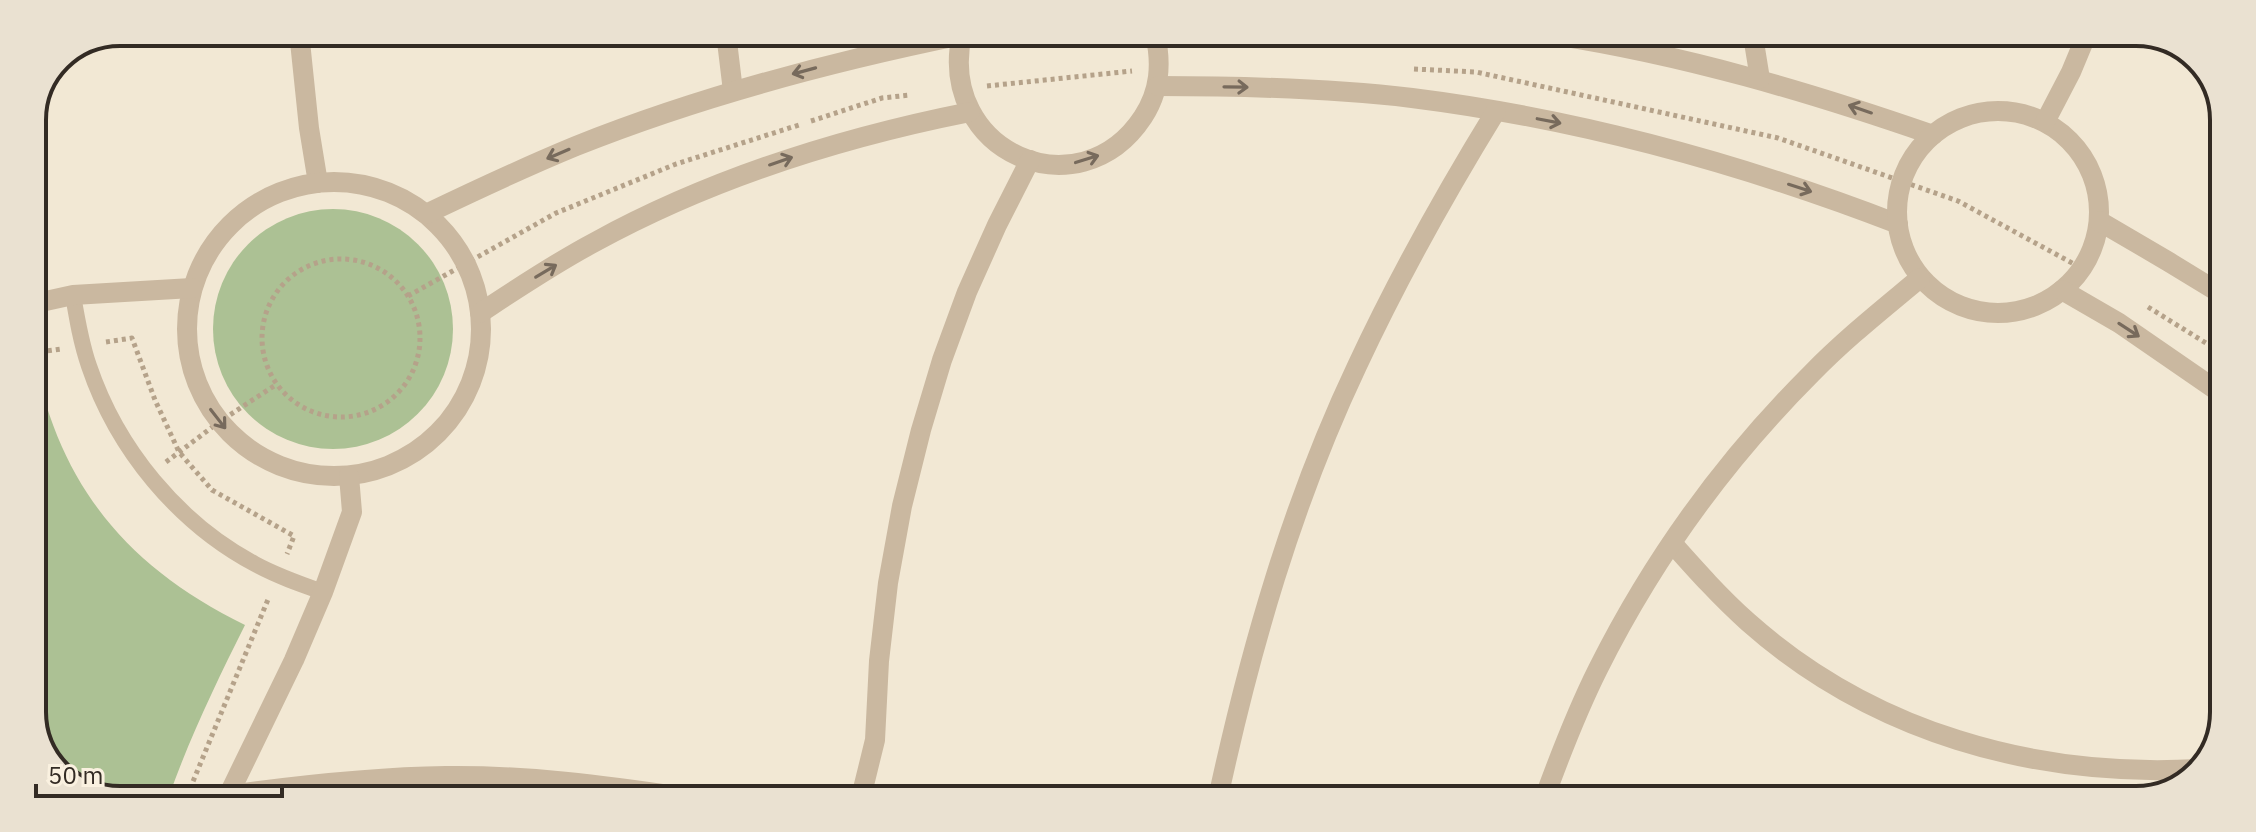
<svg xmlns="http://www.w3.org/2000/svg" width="2256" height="832" viewBox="0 0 2256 832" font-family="'IBM Plex Sans',sans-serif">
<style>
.park{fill:#acc194}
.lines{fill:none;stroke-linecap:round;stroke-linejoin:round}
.path{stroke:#b5a28a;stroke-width:5;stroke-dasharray:4 4;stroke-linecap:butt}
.lane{stroke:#cab8a0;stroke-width:16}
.street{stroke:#cab8a0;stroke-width:20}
.oneway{stroke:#776a5c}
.rim{fill:none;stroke:#332b24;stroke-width:4}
</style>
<rect width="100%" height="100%" fill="#f2e8d4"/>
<g class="park">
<circle cx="333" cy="329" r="120"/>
<path d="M 32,346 C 56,481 123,565 245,625 C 217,681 190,737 169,796 L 92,795 L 50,766 L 32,718 Z"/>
</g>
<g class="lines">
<g class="path">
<polyline points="1414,69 1476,72 1778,138 1958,201 2074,264"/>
<polyline points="987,86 1132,71"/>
<polyline points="811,121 882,98 910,95"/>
<circle cx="341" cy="338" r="79"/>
<polyline points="408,296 556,213 676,164 802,124"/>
<polyline points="2148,307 2222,353"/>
<polyline points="106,342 132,338 155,400 179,452 212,490 294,536 287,554"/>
<polyline points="32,353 61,349"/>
<polyline points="166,462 219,422 277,384"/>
<polyline points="187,796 269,597"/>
</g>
<path class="lane" d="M 73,295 C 77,319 81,343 89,366 C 117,449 178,523 255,564 C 277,576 300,584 323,592"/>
<g class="street">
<polyline points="299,32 309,128 318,183"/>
<polyline points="726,33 733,91"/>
<path d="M 962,34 C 936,152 1079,214 1143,117 C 1160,91 1162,64 1155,34"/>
<path d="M 1554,35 C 1684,55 1809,92 1933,135"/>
<polyline points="1753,36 1760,79"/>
<path d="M 1158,86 C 1243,86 1327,88 1412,98 C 1579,119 1740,163 1898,224"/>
<circle cx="1998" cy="212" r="101"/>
<polyline points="2045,122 2071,72 2086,36"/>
<circle cx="334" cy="329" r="147"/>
<path d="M 426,214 C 476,190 525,167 576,146 C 701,96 830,62 962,35"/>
<polyline points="2099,221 2169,262 2223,295"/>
<polyline points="2062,290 2119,323 2222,394"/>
<polyline points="32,304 73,295 192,288"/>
<path d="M 480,313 C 518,288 555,263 595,242 C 712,178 839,138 970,112"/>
<path d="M 1672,543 C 1696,570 1720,597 1748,622 C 1872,732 2034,778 2198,769"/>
<path d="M 228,795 C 301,785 373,777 446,776 C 526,775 604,785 683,797"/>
<polyline points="228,796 294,660 323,592 352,512 349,476"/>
<polyline points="861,797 875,740 879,661 888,583 902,506 921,430 942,360 967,292 997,225 1030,160"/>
<path d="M 1218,798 C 1250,650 1292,503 1357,366 C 1398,278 1445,194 1496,111"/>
<path d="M 1544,799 C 1560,755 1577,711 1598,669 C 1652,561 1725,460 1811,374 C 1845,339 1883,309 1920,278"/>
</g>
</g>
<defs><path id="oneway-shaft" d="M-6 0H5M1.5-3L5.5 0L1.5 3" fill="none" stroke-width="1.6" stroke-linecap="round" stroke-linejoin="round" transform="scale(2)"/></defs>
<g class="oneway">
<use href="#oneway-shaft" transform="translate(804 71) rotate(165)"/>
<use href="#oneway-shaft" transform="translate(1236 87) rotate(1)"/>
<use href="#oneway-shaft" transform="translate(1860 109) rotate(-161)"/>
<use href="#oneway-shaft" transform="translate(1549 121) rotate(11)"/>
<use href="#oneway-shaft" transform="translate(558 154) rotate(157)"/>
<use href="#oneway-shaft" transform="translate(1087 159) rotate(-17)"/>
<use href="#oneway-shaft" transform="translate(781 161) rotate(-19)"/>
<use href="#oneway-shaft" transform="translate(1800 188) rotate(18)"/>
<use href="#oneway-shaft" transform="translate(546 271) rotate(-31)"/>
<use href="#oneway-shaft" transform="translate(2129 330) rotate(33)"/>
<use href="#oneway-shaft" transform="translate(218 419) rotate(52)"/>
</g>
<path d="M0 0H2256V832H0ZM120 46H2136A74 74 0 0 1 2210 120V712A74 74 0 0 1 2136 786H120A74 74 0 0 1 46 712V120A74 74 0 0 1 120 46Z" fill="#eae1d1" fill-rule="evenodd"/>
<path class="rim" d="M120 46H2136A74 74 0 0 1 2210 120V712A74 74 0 0 1 2136 786H120A74 74 0 0 1 46 712V120A74 74 0 0 1 120 46Z"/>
<path d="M36 784v12h246v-12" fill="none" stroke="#332b24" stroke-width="4"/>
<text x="48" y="784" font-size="24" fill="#332b24" stroke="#faf1e0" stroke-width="6" paint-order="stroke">50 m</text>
</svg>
